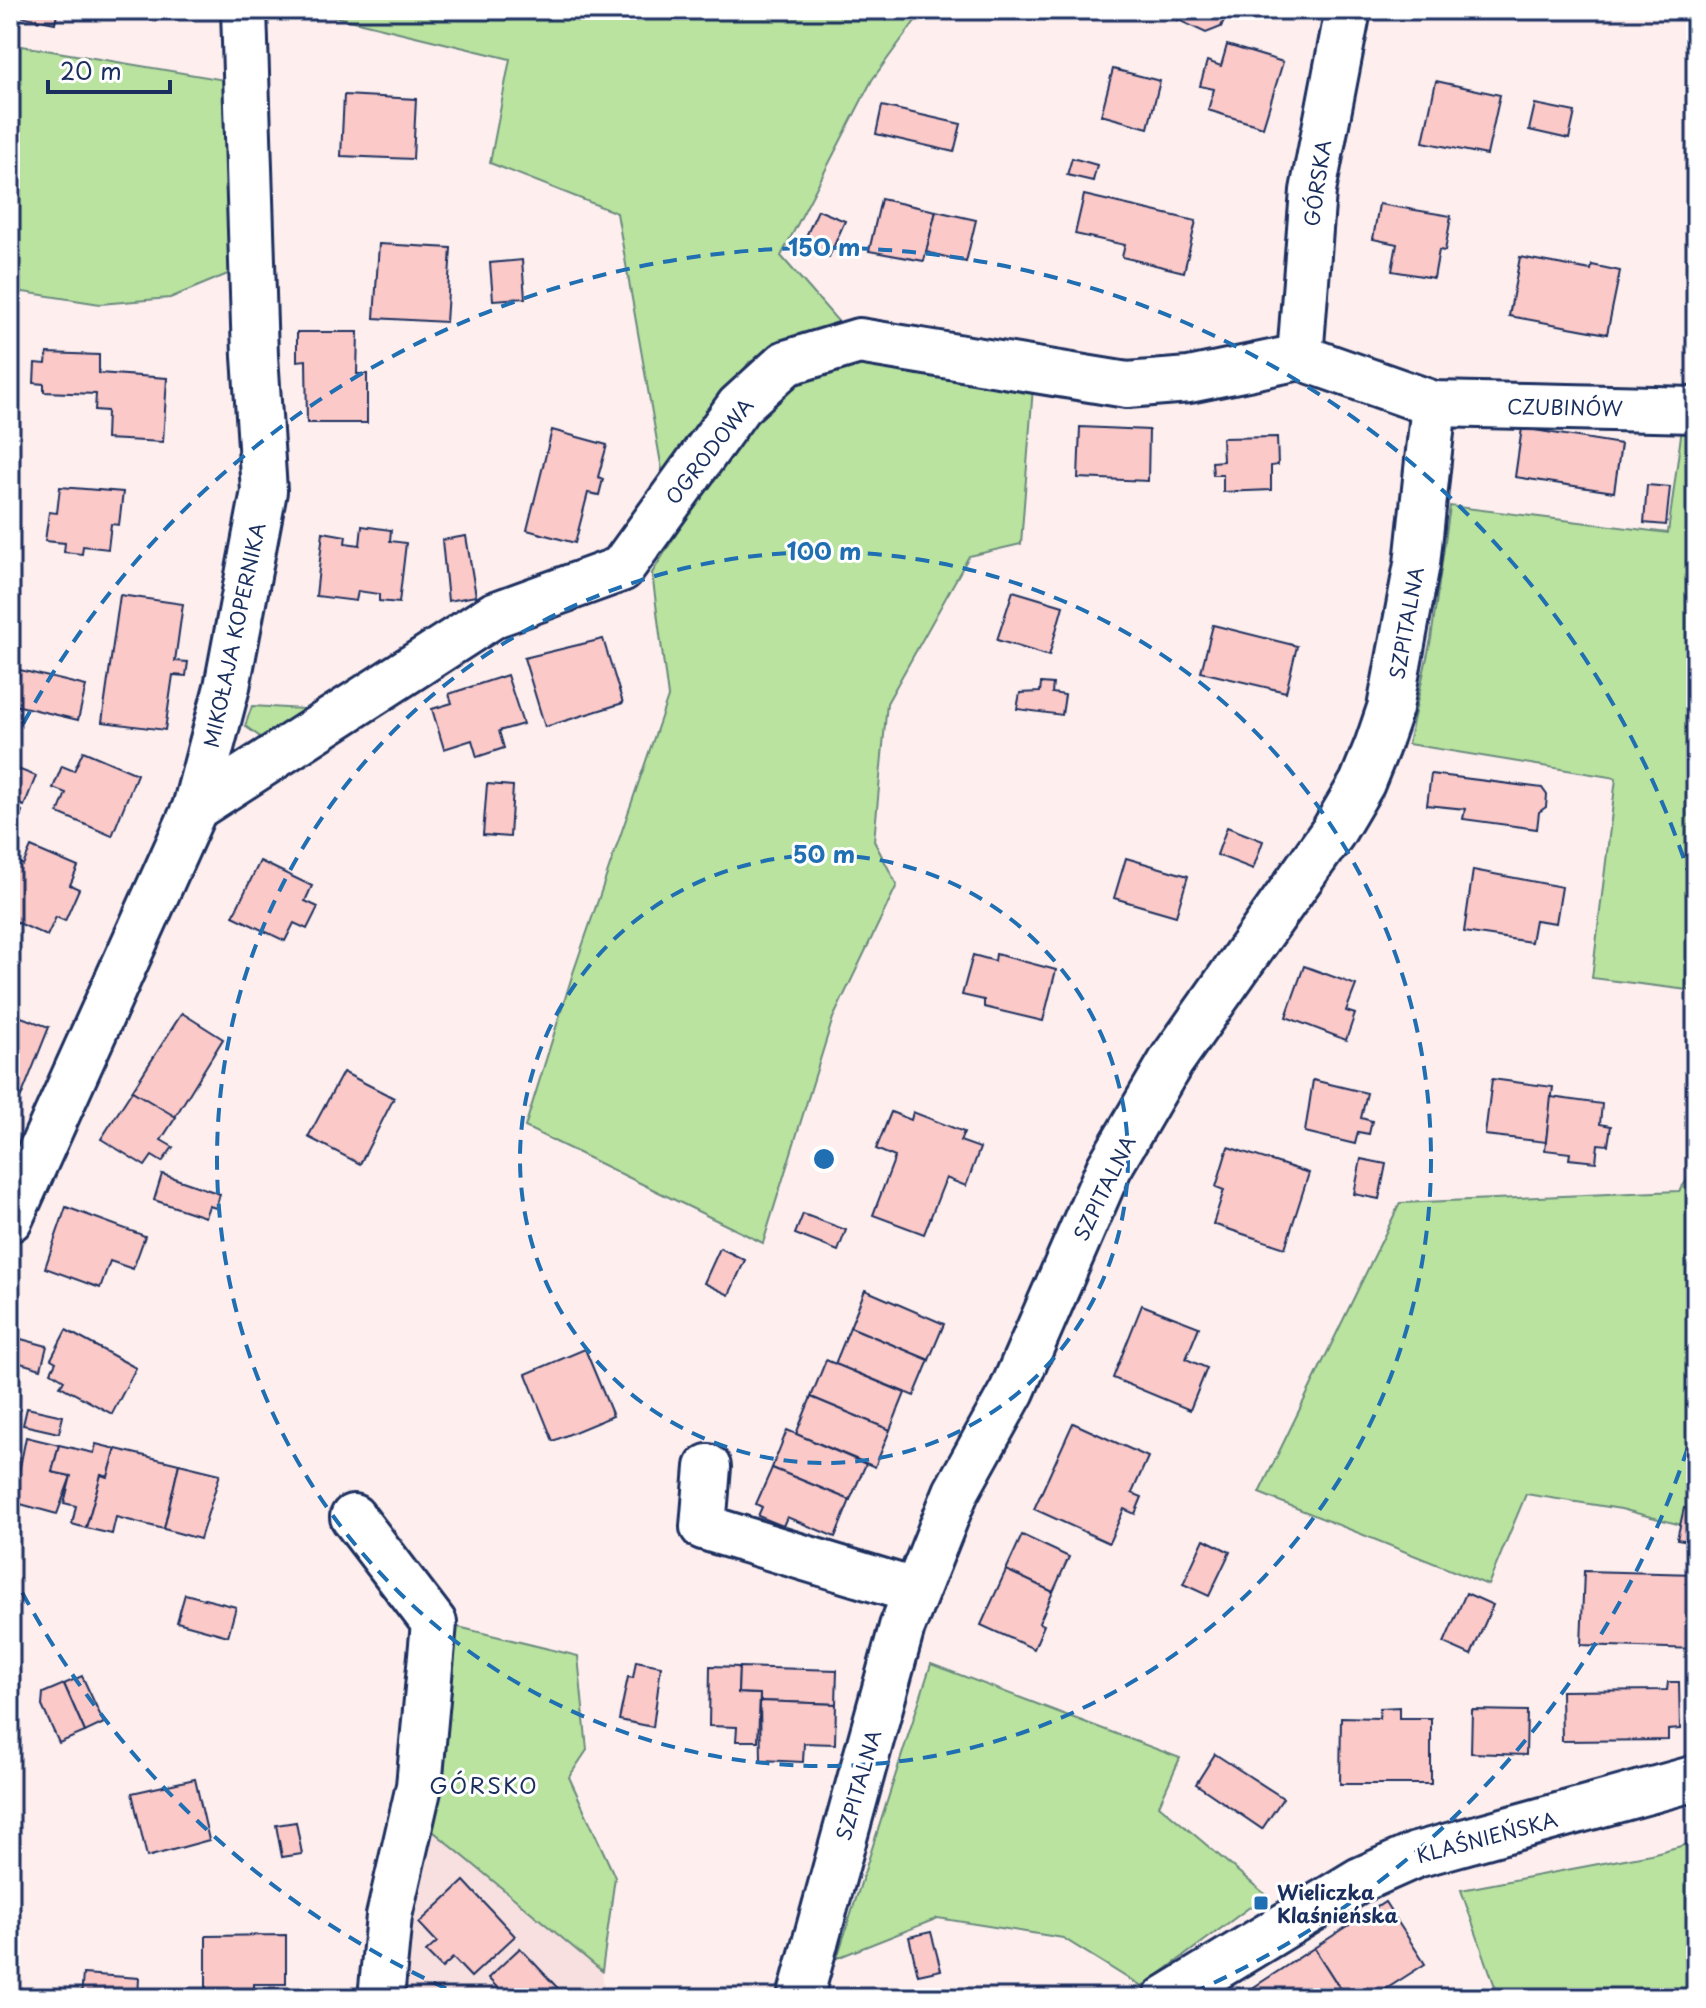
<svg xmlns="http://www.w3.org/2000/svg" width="1706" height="2008" viewBox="0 0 1706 2008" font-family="'Playpen Sans',sans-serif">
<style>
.built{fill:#f8e0e0}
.green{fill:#b9e39f;stroke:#6a897e;stroke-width:2}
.building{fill:#fac9c8;stroke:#1b2f5e;stroke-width:2}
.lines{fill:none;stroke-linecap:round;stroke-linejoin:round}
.minor-casing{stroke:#1b2f5e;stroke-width:50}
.minor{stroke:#fff;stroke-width:44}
.ring{fill:none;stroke:#1f6fb2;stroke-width:4;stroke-dasharray:14 10}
.poi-dot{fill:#1f6fb2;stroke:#fff;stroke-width:3}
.labels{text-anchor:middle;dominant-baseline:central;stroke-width:6;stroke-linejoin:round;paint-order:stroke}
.street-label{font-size:20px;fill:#1b2f5e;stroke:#fff}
.poi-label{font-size:20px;font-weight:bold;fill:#1b2f5e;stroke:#fff;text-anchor:start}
.neighbourhood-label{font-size:22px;letter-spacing:2px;fill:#1b2f5e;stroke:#fff}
.centre{fill:#1f6fb2;stroke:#fff;stroke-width:4}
.ring-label{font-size:24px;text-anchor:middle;font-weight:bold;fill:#1f6fb2;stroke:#fff;stroke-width:6;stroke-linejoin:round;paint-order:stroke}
</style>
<rect width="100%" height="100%" fill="#feefee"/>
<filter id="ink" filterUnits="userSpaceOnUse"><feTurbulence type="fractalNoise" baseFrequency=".0125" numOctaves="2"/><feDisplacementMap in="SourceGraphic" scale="16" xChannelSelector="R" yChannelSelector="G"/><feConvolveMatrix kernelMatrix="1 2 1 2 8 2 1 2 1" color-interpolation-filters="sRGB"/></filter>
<g filter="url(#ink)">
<polygon class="built" points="431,1819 602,1971 605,1998 394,1998"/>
<g class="green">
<polygon points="308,10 923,10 872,80 781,256 844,328 749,362 665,487 617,213 490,163 510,59"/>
<polygon points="10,44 225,80 235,271 170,298 100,304 10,290"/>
<polygon points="860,360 1033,387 1021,544 969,556 887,703 874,841 897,885 833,1018 763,1243 525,1127 573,973 668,697 652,573 714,473 782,379"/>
<polygon points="1683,420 1696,421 1696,991 1592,978 1616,778 1408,744 1431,639 1450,506 1668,533"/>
<polygon points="252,706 322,710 266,741 245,726"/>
<polygon points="1696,1168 1696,1529 1621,1509 1526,1494 1488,1585 1259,1493 1400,1203 1679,1191"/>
<polygon points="450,1625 578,1656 587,1750 569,1777 615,1877 602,1971 428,1827"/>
<polygon points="931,1664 1180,1758 1159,1805 1266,1895 1142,1987 1063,1938 938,1918 837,1958"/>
<polygon points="1696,1842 1696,1998 1499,1998 1461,1890 1651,1854"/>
</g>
<g class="building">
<polygon points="10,10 58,10 55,23 10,14"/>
<polygon points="1157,10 1228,10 1221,27 1206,33"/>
<polygon points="1227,45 1283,62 1263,127 1208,110 1214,89 1200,86 1207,61 1221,66"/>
<polygon points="1113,69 1160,81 1148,128 1101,115"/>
<polygon points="1436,81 1500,95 1487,155 1423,142"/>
<polygon points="344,95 416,99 413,159 341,156"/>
<polygon points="1535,104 1575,112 1569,139 1529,130"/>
<polygon points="882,106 961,124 954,152 876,134"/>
<polygon points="1072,158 1097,165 1093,181 1067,175"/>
<polygon points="1084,195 1196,221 1184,272 1122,257 1125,245 1075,234"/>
<polygon points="881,199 936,211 924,261 869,251"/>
<polygon points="1379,204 1451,216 1445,251 1439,250 1434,278 1392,271 1397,244 1373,239"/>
<polygon points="818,210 845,221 829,257 802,245"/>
<polygon points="936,211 976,220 966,262 926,252"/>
<polygon points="379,244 451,248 446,322 374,318"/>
<polygon points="1520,257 1591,270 1592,265 1620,271 1607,334 1509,316"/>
<polygon points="522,260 525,298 493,300 490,263"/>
<polygon points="297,332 358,332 357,374 367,374 367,423 307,423 306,360 297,361"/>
<polygon points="47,353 99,355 99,373 167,378 163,442 106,439 107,411 95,410 96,394 44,392 44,384 34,383 35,363 46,364"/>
<polygon points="1080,427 1149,430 1148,481 1078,478"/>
<polygon points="1522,428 1621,444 1614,492 1515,477"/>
<polygon points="552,430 607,445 598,477 603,479 599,495 588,493 575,543 527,530"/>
<polygon points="1277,437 1278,465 1271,466 1271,490 1223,492 1223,475 1213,475 1212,462 1223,461 1222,438"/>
<polygon points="1647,485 1670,487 1666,525 1644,523"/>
<polygon points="60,487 123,492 119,525 111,524 108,549 83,546 82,554 64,552 65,543 45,541 49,512 57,513"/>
<polygon points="362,526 391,530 390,541 406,543 399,603 379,601 379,594 358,591 356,601 316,596 323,532 346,536 345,543 360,545"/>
<polygon points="466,536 476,596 448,601 442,540"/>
<polygon points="1013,591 1063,606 1049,656 997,640"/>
<polygon points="120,595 183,604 175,661 188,662 186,676 173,675 165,730 102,722"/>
<polygon points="1213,625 1297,646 1286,692 1201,672"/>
<polygon points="603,639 623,703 545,727 524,658"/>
<polygon points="20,670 86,686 78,720 11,704"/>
<polygon points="507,675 523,724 499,731 504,748 477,757 472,740 444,749 432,709 452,703 449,694"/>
<polygon points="1041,683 1053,684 1052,693 1065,695 1062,715 1017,709 1020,693 1040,692"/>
<polygon points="83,751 137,774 112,836 58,813 66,793 53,788 62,766 74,771"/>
<polygon points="10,766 36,776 24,806 10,801"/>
<polygon points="1431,774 1542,788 1547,795 1546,807 1539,812 1537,829 1463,819 1465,809 1427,805"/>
<polygon points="487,784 513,786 510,837 483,835"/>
<polygon points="10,807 22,811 11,837 10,836"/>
<polygon points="1227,827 1263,841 1253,869 1217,855"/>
<polygon points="31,847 78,867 70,885 79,889 65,921 56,917 47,936 10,919 10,869 13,860 23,865"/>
<polygon points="1126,858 1188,876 1176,916 1114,898"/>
<polygon points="260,861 312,886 305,901 318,907 307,929 294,923 285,941 233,916"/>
<polygon points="1473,870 1562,887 1556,923 1535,920 1531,942 1464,932"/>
<polygon points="996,954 1056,970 1043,1021 984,1007 984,1000 962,995 973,955 995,961"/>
<polygon points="1304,966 1356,985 1346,1011 1355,1014 1346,1040 1286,1017"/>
<polygon points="10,1013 49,1027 21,1097 10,1093"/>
<polygon points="182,1013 223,1039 175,1117 132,1091"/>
<polygon points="343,1072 394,1098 360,1164 308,1137"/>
<polygon points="1492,1079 1553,1087 1546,1142 1485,1135"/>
<polygon points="1313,1080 1367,1093 1361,1118 1372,1121 1369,1134 1358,1132 1355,1144 1305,1132"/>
<polygon points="132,1091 176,1117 161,1140 173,1147 162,1162 152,1156 145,1166 101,1139"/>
<polygon points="1551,1097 1602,1104 1600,1124 1611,1126 1608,1145 1598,1144 1596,1162 1569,1159 1570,1153 1545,1150"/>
<polygon points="891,1112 911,1120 913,1112 964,1132 960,1141 980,1148 966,1186 946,1178 924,1234 873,1215 895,1157 876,1149"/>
<polygon points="1228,1147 1309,1173 1285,1248 1213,1224 1224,1190 1216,1187"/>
<polygon points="1361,1159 1386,1164 1379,1199 1354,1194"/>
<polygon points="162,1174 220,1194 216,1208 209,1206 205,1217 154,1200"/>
<polygon points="66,1207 145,1236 133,1269 110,1261 100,1288 45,1268"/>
<polygon points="803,1214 846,1230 838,1251 795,1234"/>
<polygon points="720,1248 745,1260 729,1295 704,1283"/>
<polygon points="865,1290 944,1324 929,1360 850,1327"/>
<polygon points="1142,1305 1199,1327 1186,1359 1207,1368 1190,1410 1113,1378"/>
<polygon points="850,1327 929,1360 914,1396 835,1364"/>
<polygon points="66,1330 136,1368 112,1414 60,1386 64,1380 51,1372 56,1362 51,1359"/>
<polygon points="10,1336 47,1346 41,1369 10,1360"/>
<polygon points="585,1349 613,1416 553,1441 526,1374"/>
<polygon points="826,1360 905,1393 890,1430 811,1397"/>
<polygon points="811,1397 890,1430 875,1467 796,1434"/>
<polygon points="27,1408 63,1416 59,1433 23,1425"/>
<polygon points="1073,1423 1148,1457 1132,1493 1142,1497 1135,1514 1124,1509 1109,1543 1034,1509"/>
<polygon points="787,1430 866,1464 850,1500 772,1468"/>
<polygon points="26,1437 59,1445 52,1472 71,1476 57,1514 13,1502"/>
<polygon points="96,1444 116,1449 108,1477 101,1475 86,1528 72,1524 76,1506 64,1503 71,1476 52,1472 59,1445 94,1453"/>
<polygon points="116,1449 179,1464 164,1529 116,1517 112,1534 86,1528 101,1475 108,1477"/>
<polygon points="179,1464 220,1474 200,1539 164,1529"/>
<polygon points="772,1468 850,1500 835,1537 787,1517 783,1526 758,1516 762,1507 756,1504"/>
<polygon points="1684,1508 1696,1511 1696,1542 1677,1539"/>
<polygon points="1022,1535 1069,1557 1053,1592 1006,1570"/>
<polygon points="1204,1539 1230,1552 1209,1596 1183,1584"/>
<polygon points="1006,1570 1053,1592 1039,1623 1044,1625 1034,1649 981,1625"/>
<polygon points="1584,1571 1696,1574 1696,1649 1581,1645"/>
<polygon points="1466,1593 1493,1605 1471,1655 1444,1643"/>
<polygon points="185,1594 236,1607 228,1636 177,1622"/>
<polygon points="636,1661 661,1666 653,1727 619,1720 628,1677 633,1678"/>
<polygon points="10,1665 18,1667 10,1703"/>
<polygon points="710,1666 739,1667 738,1693 760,1694 758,1741 736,1741 737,1727 709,1726"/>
<polygon points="739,1667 837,1670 836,1704 760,1701 760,1694 738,1693"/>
<polygon points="82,1676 104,1723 85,1732 64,1684"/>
<polygon points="1668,1682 1679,1682 1680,1729 1668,1730 1668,1740 1562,1741 1561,1691 1667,1690"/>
<polygon points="64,1684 85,1732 59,1743 42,1706 43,1693"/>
<polygon points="760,1701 836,1704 835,1744 804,1743 803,1762 761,1760"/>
<polygon points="1399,1707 1399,1718 1431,1718 1431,1784 1340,1784 1341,1717 1379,1718 1380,1708"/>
<polygon points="1472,1710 1527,1711 1526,1755 1471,1753"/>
<polygon points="1215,1754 1283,1798 1262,1829 1196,1784"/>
<polygon points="195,1779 209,1840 147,1857 132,1793"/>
<polygon points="296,1822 302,1854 282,1857 276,1825"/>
<polygon points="464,1881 515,1936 471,1977 453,1958 442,1968 426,1952 437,1942 419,1923"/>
<polygon points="1385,1902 1425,1964 1372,1998 1346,1998 1314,1948"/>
<polygon points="931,1932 941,1970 918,1975 909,1937"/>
<polygon points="286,1935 286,1984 254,1984 254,1998 206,1998 206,1936"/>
<polygon points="520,1948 567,1998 507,1998 488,1978"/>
<polygon points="1314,1948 1346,1998 1237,1998"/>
<polygon points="83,1974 139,1978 138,1998 81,1998"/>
</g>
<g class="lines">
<defs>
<g id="minor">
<polyline points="1300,357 1313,191 1348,10"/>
<polyline points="195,808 494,615 621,569 739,406 786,363 859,341 1127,385 1189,380 1300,357 1434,404 1696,410"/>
<polyline points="10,1219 195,808 227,687 264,491 255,356 244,10"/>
<polyline points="708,1467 703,1527 914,1591"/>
<polyline points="353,1517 434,1623 419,1786 389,1916 381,1998"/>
<polyline points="800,1998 902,1627 956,1492 1012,1391 1109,1168 1172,1060 1333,832 1362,783 1377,746 1390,708 1417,564 1434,404"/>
<polyline points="1166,1998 1360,1880 1416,1855 1696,1778"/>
</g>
</defs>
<use href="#minor" class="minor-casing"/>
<use href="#minor" class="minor"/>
</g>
</g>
<g class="ring">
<circle cx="824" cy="1159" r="304"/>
<circle cx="824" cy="1159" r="607"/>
<path d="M1695 1425A911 911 0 0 1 1180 1998M468 1998A911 911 0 0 1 12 1573M12 745A911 911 0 0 1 1695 893"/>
</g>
<rect class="poi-dot" x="1253" y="1895" width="16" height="16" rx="4"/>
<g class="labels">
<g class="street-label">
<text transform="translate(1317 183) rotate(-82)">GÓRSKA</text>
<text transform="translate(1565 407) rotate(1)">CZUBINÓW</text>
<text transform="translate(709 451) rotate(-52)">OGRODOWA</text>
<text transform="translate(1406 623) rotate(-80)">SZPITALNA</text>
<text transform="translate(234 635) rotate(-78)">MIKOŁAJA KOPERNIKA</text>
<text transform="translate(1104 1188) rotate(-64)">SZPITALNA</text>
<text transform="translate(858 1785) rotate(-74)">SZPITALNA</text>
<text transform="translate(1487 1837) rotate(-15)">KLAŚNIEŃSKA</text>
</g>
<g class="poi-label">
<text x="1277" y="1892">Wieliczka<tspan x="1277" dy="23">Klaśnieńska</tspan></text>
</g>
<g class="neighbourhood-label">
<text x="484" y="1784">GÓRSKO</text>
</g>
</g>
<circle cx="824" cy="1159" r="12" class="centre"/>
<g class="ring-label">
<text x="824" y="256">150 m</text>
<text x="824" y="560">100 m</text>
<text x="824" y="863">50 m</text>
</g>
<rect width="1706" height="2008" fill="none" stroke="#fff" stroke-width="40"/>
<rect x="20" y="20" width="1666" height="1968" fill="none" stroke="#1b2f5e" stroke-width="3" filter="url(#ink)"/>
<path d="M48 80v12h122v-12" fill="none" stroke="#1b2f5e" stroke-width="4"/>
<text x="60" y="80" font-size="24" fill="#1b2f5e" stroke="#ffffff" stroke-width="6" paint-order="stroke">20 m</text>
</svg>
